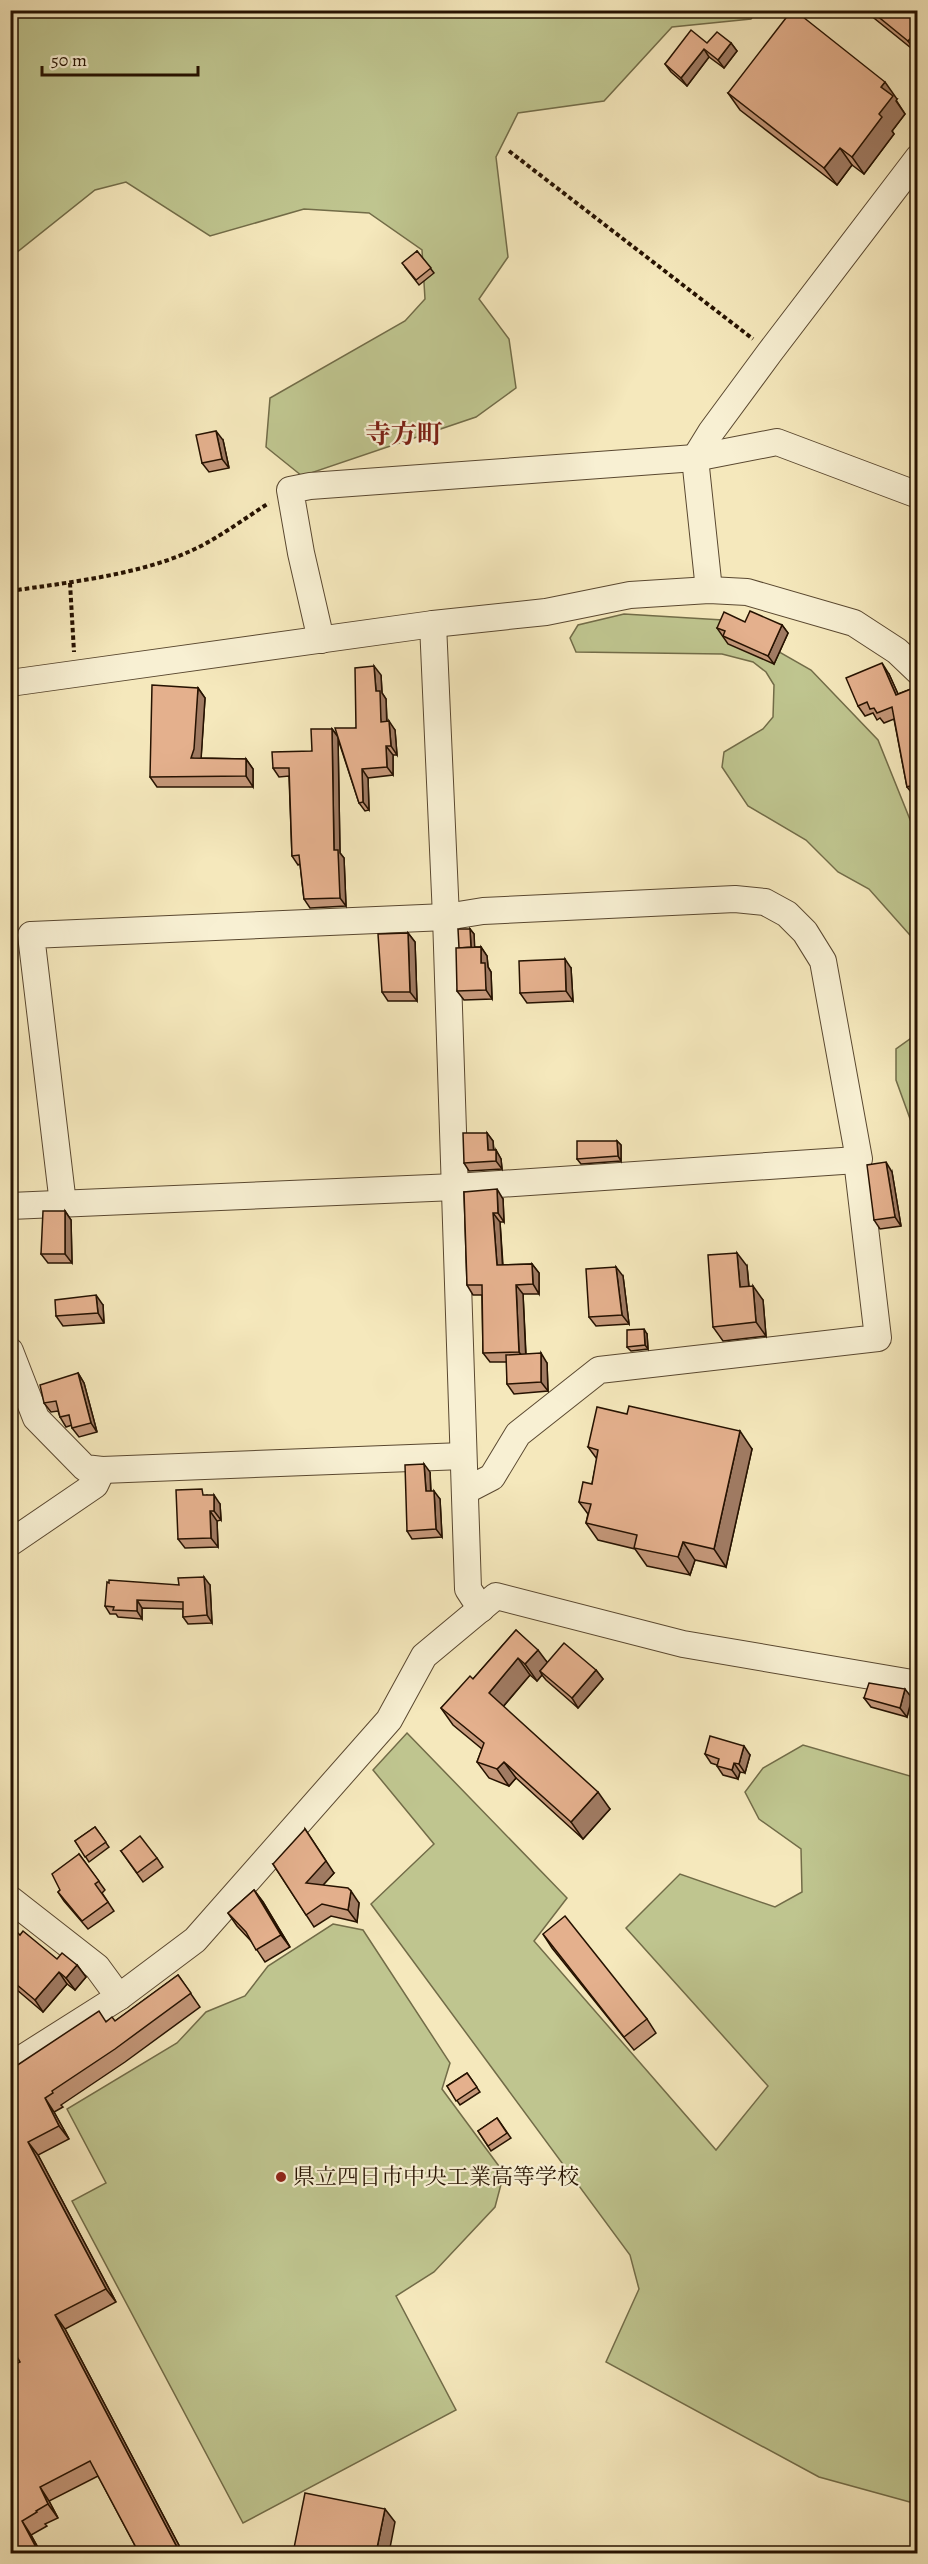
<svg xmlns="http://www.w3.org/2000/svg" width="928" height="2564" viewBox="0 0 928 2564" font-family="Alegreya,'Noto Serif JP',serif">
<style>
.green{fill:#bfc58f;stroke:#726c48;stroke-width:1.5}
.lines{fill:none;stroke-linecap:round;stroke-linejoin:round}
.minor-casing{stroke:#5a4830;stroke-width:28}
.path{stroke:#261201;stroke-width:4;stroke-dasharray:4.5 3;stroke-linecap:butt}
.minor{stroke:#f8f0d3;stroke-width:26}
.wall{fill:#c49779;stroke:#261201;stroke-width:1.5}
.shaded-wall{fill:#a07b63;stroke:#261201;stroke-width:1.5}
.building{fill:#e4b08d;stroke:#261201;stroke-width:1.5}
.poi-dot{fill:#8f2418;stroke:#f8f0d3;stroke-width:2}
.labels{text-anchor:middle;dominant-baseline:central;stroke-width:4.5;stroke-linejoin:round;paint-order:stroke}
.poi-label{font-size:22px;fill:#261201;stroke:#f8f0d3;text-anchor:start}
.quarter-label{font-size:26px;font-weight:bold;fill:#7a1f14;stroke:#f8f0d3}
</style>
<rect width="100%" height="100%" fill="#f5e8bc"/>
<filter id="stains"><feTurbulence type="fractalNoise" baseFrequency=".00333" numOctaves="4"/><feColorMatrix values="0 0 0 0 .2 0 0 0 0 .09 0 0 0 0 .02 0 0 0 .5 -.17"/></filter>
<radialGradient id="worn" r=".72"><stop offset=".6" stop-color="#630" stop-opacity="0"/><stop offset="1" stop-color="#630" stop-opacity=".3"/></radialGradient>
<g class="green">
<polygon points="11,11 757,11 751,19 672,27 604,101 518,113 496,157 508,257 479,299 509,339 516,388 476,417 302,476 266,447 270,398 405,321 425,299 422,250 369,213 304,209 210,236 126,182 95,190 11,257"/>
<polygon points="624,614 723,620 811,670 878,740 917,837 917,943 869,889 838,872 806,840 748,806 722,767 724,752 763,729 773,717 774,685 766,672 753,662 722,654 576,652 570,638 578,625"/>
<polygon points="917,1034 917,1138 896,1080 896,1049"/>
<polygon points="407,1733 567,1898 534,1941 716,2150 768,2086 626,1928 680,1874 775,1907 802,1892 801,1849 759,1819 745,1792 763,1768 803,1745 917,1778 917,2504 819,2477 606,2362 639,2289 630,2255 371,1904 434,1844 373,1770"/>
<polygon points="333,1924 363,1930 450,2063 442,2089 504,2173 495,2207 434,2272 396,2296 456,2410 243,2523 72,2201 106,2183 67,2109 177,2043 206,2012 245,1996 268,1966"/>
</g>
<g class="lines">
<defs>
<g id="minor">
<polyline points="709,590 695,458 711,432 770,352 918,158"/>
<polyline points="433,624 446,917 468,1589 481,1609"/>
<polyline points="321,640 301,553 290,490 310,486 695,458 777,442 918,495"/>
<polyline points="10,683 433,624 546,612 630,595 709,590 747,592 854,623 897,651 918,671"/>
<polyline points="63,1204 31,935 446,917 483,911 735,899 765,902 787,914 805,932 823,961 859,1159 857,1160 878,1338 599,1370 518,1434 492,1477 465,1491"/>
<polyline points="10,1206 455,1187 857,1160"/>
<polyline points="10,1351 36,1418 85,1468 102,1470 463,1456"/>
<polyline points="10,1543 95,1485 102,1470"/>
<polyline points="10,1899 97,1967 119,1997"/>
<polyline points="10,2066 119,1997 195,1940 389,1720 424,1656 496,1596 683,1644 918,1684"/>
</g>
</defs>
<use href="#minor" class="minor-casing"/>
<g class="path">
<polyline points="509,151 753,339"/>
<polyline points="70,583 74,652"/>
<path d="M 10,591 C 65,583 136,575 186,553 C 215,541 242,520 269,503"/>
</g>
<use href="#minor" class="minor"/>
</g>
<g class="wall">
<polygon points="864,10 918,10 916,52"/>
<polygon points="707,43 731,43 737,51 724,68 709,57 687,86 671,72 665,64"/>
<polygon points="728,93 897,99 896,100 905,114 892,131 894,134 864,174 852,165 837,185 740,110"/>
<polygon points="417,251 434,273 419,285 405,267"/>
<polygon points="223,440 229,468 209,472 202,463"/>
<polygon points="745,622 782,625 788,633 774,664 728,644 717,628"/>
<polygon points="889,674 898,694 916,687 918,688 918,817 911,792 907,787 894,719 884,723 880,718 877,720 873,713 865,716 858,706"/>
<polygon points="381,675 382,693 386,699 387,721 395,730 397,755 393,755 393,775 368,778 369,810 365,811 359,803 338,739 340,853 344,858 346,906 310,908 304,899 300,864 298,865 292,856 289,776 279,777 273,768 312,751 332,729 337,735 356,728"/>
<polygon points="198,688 205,698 201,758 246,759 253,769 253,787 157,787 150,777"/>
<polygon points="10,789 13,852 16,856 17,887 10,887"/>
<polygon points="470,929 474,934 474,947 481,947 487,956 488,967 491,972 492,999 464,1000 457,991"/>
<polygon points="408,933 415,942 417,1001 388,1001 382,992"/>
<polygon points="571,968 573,1001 527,1003 520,993"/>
<polygon points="487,1133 493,1141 494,1150 496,1150 501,1159 502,1169 469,1171 464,1163"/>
<polygon points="617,1141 621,1145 621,1161 581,1164 577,1159"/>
<polygon points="892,1172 901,1226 880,1229 874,1220"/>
<polygon points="464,1192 503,1199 504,1222 500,1222 503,1265 532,1264 539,1273 539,1294 523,1294 526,1354 547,1363 548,1391 514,1394 507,1384 507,1362 490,1362 483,1353 482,1295 473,1295 467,1285"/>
<polygon points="65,1211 71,1220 72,1263 48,1263 41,1254"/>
<polygon points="747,1266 749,1286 763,1300 766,1336 723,1341 713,1327"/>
<polygon points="623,1276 629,1324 596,1326 589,1317"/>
<polygon points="103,1305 104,1323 63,1326 56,1316"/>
<polygon points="647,1334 648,1349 631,1351 627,1347"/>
<polygon points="78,1373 84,1383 97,1432 79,1437 72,1428 72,1425 66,1427 60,1417 58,1411 51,1412 44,1403"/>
<polygon points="588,1447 752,1449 726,1567 695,1560 690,1575 647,1566 635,1549 598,1540 586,1523 588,1514 579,1502 592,1484 597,1459"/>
<polygon points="430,1472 431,1491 440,1499 442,1537 412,1539 407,1531"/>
<polygon points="207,1495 220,1504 221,1520 217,1521 218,1547 185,1548 178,1539"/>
<polygon points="179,1585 210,1585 212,1623 188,1624 183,1617 183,1609 142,1608 142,1619 118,1617 116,1614 110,1614 105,1606"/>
<polygon points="516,1630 547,1662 596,1670 603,1679 578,1708 546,1680 542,1675 537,1681 530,1675 503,1707 610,1809 583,1839 516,1778 509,1786 489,1778 477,1762 482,1749 453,1725 441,1708 473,1679"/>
<polygon points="864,1698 912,1698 907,1717 871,1707"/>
<polygon points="705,1754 750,1755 745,1773 740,1772 738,1779 723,1775 717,1766 717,1765 711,1763"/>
<polygon points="95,1827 109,1847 89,1862 75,1841"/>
<polygon points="121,1851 157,1858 163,1867 143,1882"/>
<polygon points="79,1854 105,1890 102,1893 114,1911 88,1929 64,1901 58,1892 60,1890"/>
<polygon points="273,1864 334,1873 323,1885 359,1903 357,1922 331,1916 314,1927"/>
<polygon points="254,1890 263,1902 290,1947 265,1962 251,1941 237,1926 228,1913"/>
<polygon points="543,1934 647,2019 656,2033 634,2050 552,1948"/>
<polygon points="10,1942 57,1959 77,1965 86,1977 75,1990 67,1984 43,2012 10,1984"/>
<polygon points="178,1975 200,2007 125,2062 61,2105 63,2107 54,2112 69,2139 38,2155 116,2302 65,2329 183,2553 139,2553 98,2476 49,2501 58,2518 45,2524 47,2526 31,2535 41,2553 10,2553 20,2362 10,2070 106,2022 115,2021"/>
<polygon points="467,2073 480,2092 460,2105 447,2086"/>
<polygon points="497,2118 511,2138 491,2151 478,2131"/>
</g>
<g class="shaded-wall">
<polygon points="918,30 918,50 916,52 908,41"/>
<polygon points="731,43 737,51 724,68 718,60"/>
<polygon points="704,49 709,57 687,86 681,78"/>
<polygon points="885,82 897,99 896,101 905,114 892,131 894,134 864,174 852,157 879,114 881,87"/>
<polygon points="840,148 852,165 837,185 824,168"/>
<polygon points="216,431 223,440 229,468 222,459"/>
<polygon points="782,625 788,633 774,664 768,656"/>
<polygon points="882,663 889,674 903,705 896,695"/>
<polygon points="374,666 381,675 382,693 386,699 387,730 381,722 376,691"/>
<polygon points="198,688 205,698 201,760 191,758"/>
<polygon points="389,721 395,730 397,755 391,746"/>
<polygon points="332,729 338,737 340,853 344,858 346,906 340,898 334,850"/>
<polygon points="386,746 393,755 393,775 387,767"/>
<polygon points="246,759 253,769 253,787 246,776"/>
<polygon points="362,769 368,778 369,810 363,802"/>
<polygon points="10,789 13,852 16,856 17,887 10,877"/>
<polygon points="470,929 474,934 475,952 471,947"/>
<polygon points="408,933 415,942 417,1001 410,992"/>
<polygon points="481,947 487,956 488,967 491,972 492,999 486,990 481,963"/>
<polygon points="565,959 571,968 573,1001 566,991"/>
<polygon points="487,1133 493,1141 494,1159 488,1150"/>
<polygon points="617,1141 621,1145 621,1161 618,1156"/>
<polygon points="496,1150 501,1159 502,1169 496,1161"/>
<polygon points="886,1162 892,1172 901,1226 895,1217"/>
<polygon points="497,1189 503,1199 504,1222 498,1213"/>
<polygon points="65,1211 71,1220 72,1263 65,1254"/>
<polygon points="493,1213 500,1222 503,1274 497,1265"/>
<polygon points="737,1253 747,1266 750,1301 740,1287"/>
<polygon points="532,1264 539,1273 539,1294 533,1284"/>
<polygon points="616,1267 623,1276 629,1324 622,1315"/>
<polygon points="516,1285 523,1294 526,1361 519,1352"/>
<polygon points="753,1286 763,1300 766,1336 756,1322"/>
<polygon points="96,1295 103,1305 104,1323 98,1313"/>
<polygon points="644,1329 647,1334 648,1349 645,1345"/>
<polygon points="541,1353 547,1363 548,1391 541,1382"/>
<polygon points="78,1373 84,1383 97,1432 91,1423"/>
<polygon points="740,1431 752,1449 726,1567 714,1549"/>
<polygon points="424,1464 430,1472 431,1499 426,1491"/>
<polygon points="434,1491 440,1499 442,1537 436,1529"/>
<polygon points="214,1495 220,1504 221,1520 214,1511"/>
<polygon points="210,1511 217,1521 218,1547 211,1538"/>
<polygon points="683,1542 695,1560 690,1575 678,1557"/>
<polygon points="204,1577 210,1585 212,1623 207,1615"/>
<polygon points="137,1600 142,1608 142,1619 137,1611"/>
<polygon points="538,1650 550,1666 540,1671 542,1675 537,1681 525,1664"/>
<polygon points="518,1658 530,1675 500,1710 489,1693"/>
<polygon points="596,1670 603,1679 578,1708 572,1698"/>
<polygon points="905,1689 912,1698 907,1717 900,1708"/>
<polygon points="744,1746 750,1755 745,1773 739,1764"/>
<polygon points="504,1762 516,1778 509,1786 497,1769"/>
<polygon points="734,1763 740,1772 738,1779 732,1770"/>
<polygon points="598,1792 610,1809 583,1839 571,1822"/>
<polygon points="305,1829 334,1873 314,1895 306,1883"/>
<polygon points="254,1890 263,1902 290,1947 281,1935"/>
<polygon points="351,1891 359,1903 357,1922 348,1910"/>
<polygon points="77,1965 86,1977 75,1990 66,1978"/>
<polygon points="59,1972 67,1984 43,2012 35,2000"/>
<polygon points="45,2098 54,2112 69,2139 59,2126"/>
<polygon points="28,2142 38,2155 116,2302 106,2289"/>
<polygon points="55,2315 65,2329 183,2553 180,2553"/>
<polygon points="40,2487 49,2501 58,2518 48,2504"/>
<polygon points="385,2509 395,2522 389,2553 376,2553"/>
<polygon points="22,2521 31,2535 41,2553 39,2553"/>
</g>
<g class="building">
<polygon points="870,10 918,10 918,30 908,41"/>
<polygon points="798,13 885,82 881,87 893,96 879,114 882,117 852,157 840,148 824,168 728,93 789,14 794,17"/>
<polygon points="691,30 707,43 717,32 731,43 718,60 704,49 681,78 665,64"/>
<polygon points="417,251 431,268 416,280 402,263"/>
<polygon points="216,431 222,459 202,463 196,435"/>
<polygon points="750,611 782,625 768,656 723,636 725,631 717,628 724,612 745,622"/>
<polygon points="882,663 896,695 916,687 918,692 918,817 910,786 907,787 892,707 877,713 874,708 870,709 867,702 858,706 846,678"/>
<polygon points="374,666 376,691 380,691 381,722 389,721 391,746 386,746 387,767 362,769 363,802 359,803 335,728 356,728 355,668"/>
<polygon points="152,685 198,688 194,749 191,758 246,759 246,776 150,777"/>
<polygon points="311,729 332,729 334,850 338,850 340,898 304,899 299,855 292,856 289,768 273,768 272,752 312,751"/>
<polygon points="458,929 470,929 471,947 459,948"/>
<polygon points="408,933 410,992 382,992 378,934"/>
<polygon points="481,947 481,963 485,963 486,990 457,991 456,948"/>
<polygon points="565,959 566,991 520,993 519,961"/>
<polygon points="463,1133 487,1133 488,1150 496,1150 496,1161 464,1163"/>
<polygon points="577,1141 617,1141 618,1156 577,1159"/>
<polygon points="886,1162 895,1217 874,1220 867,1165"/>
<polygon points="497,1189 498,1213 493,1213 497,1265 532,1264 533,1284 516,1285 519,1352 483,1353 482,1285 467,1285 464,1192"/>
<polygon points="43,1211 65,1211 65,1254 41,1254"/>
<polygon points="737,1253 740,1287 753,1286 756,1322 713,1327 708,1255"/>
<polygon points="616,1267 622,1315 589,1317 586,1269"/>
<polygon points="96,1295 98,1313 56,1316 55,1300"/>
<polygon points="644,1329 645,1345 627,1347 627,1330"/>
<polygon points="541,1353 541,1382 507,1384 506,1355"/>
<polygon points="78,1373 91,1423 72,1428 69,1415 60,1417 56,1401 44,1403 40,1385"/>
<polygon points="629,1406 740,1431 714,1549 683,1542 678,1557 634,1548 637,1535 586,1523 591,1504 579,1502 583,1482 592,1484 598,1450 588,1447 597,1407 627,1414"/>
<polygon points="424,1464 426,1491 434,1491 436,1529 407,1531 405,1465"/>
<polygon points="202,1489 203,1495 214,1495 214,1511 210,1511 211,1538 178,1539 176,1490"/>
<polygon points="204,1577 207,1615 183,1617 183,1602 137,1600 137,1611 113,1610 114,1607 105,1606 107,1582 109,1583 109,1580 179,1585 178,1578"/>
<polygon points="516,1630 538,1650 525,1664 518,1658 489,1693 598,1792 571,1822 504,1762 497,1769 477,1762 484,1743 441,1708 470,1676 473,1679"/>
<polygon points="564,1643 596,1670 572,1698 540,1671"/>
<polygon points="869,1683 905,1689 900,1708 864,1698"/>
<polygon points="710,1736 744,1746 739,1764 734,1763 732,1770 717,1766 719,1759 705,1754"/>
<polygon points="95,1827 106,1842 85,1857 75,1841"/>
<polygon points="305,1829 326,1861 306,1883 348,1888 351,1891 348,1910 322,1904 306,1915 273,1864"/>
<polygon points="140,1836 157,1858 137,1873 121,1851"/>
<polygon points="79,1854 99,1881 95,1884 108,1902 82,1921 58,1892 60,1890 52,1874"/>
<polygon points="254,1890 281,1935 256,1950 246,1932 228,1913"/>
<polygon points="565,1916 647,2019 624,2037 543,1934"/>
<polygon points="23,1931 57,1959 62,1953 77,1965 66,1978 59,1972 35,2000 10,1979 10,1942 18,1933 20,1935"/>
<polygon points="178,1975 191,1993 115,2049 52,2091 53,2093 45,2098 59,2126 28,2142 106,2289 55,2315 180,2553 139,2553 90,2461 40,2487 48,2504 36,2511 37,2512 22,2521 39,2553 10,2553 10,2367 20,2362 10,2345 10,2070 99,2011 106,2022 112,2017 115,2021"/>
<polygon points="467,2073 477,2087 456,2101 447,2086"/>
<polygon points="497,2118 507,2133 488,2146 478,2131"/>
<polygon points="305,2493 385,2509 376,2553 293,2553"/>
</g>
<circle class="poi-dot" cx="281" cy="2177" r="6"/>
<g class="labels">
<g class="poi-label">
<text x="293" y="2177">県立四日市中央工業高等学校</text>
</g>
<g class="quarter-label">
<text x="404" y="434">寺方町</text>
</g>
</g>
<rect width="928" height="2564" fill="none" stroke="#f5e8bc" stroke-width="36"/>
<rect x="12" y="12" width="904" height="2540" fill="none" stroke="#261201" stroke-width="3"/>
<rect x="18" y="18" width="892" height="2528" fill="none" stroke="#261201" stroke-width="1.5"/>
<path d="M42 66v9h156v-9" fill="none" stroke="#261201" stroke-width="3"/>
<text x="51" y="66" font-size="18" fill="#261201" stroke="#f8f0d3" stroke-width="4.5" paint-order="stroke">50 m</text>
<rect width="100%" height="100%" filter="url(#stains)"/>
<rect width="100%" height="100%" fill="url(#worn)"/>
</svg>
